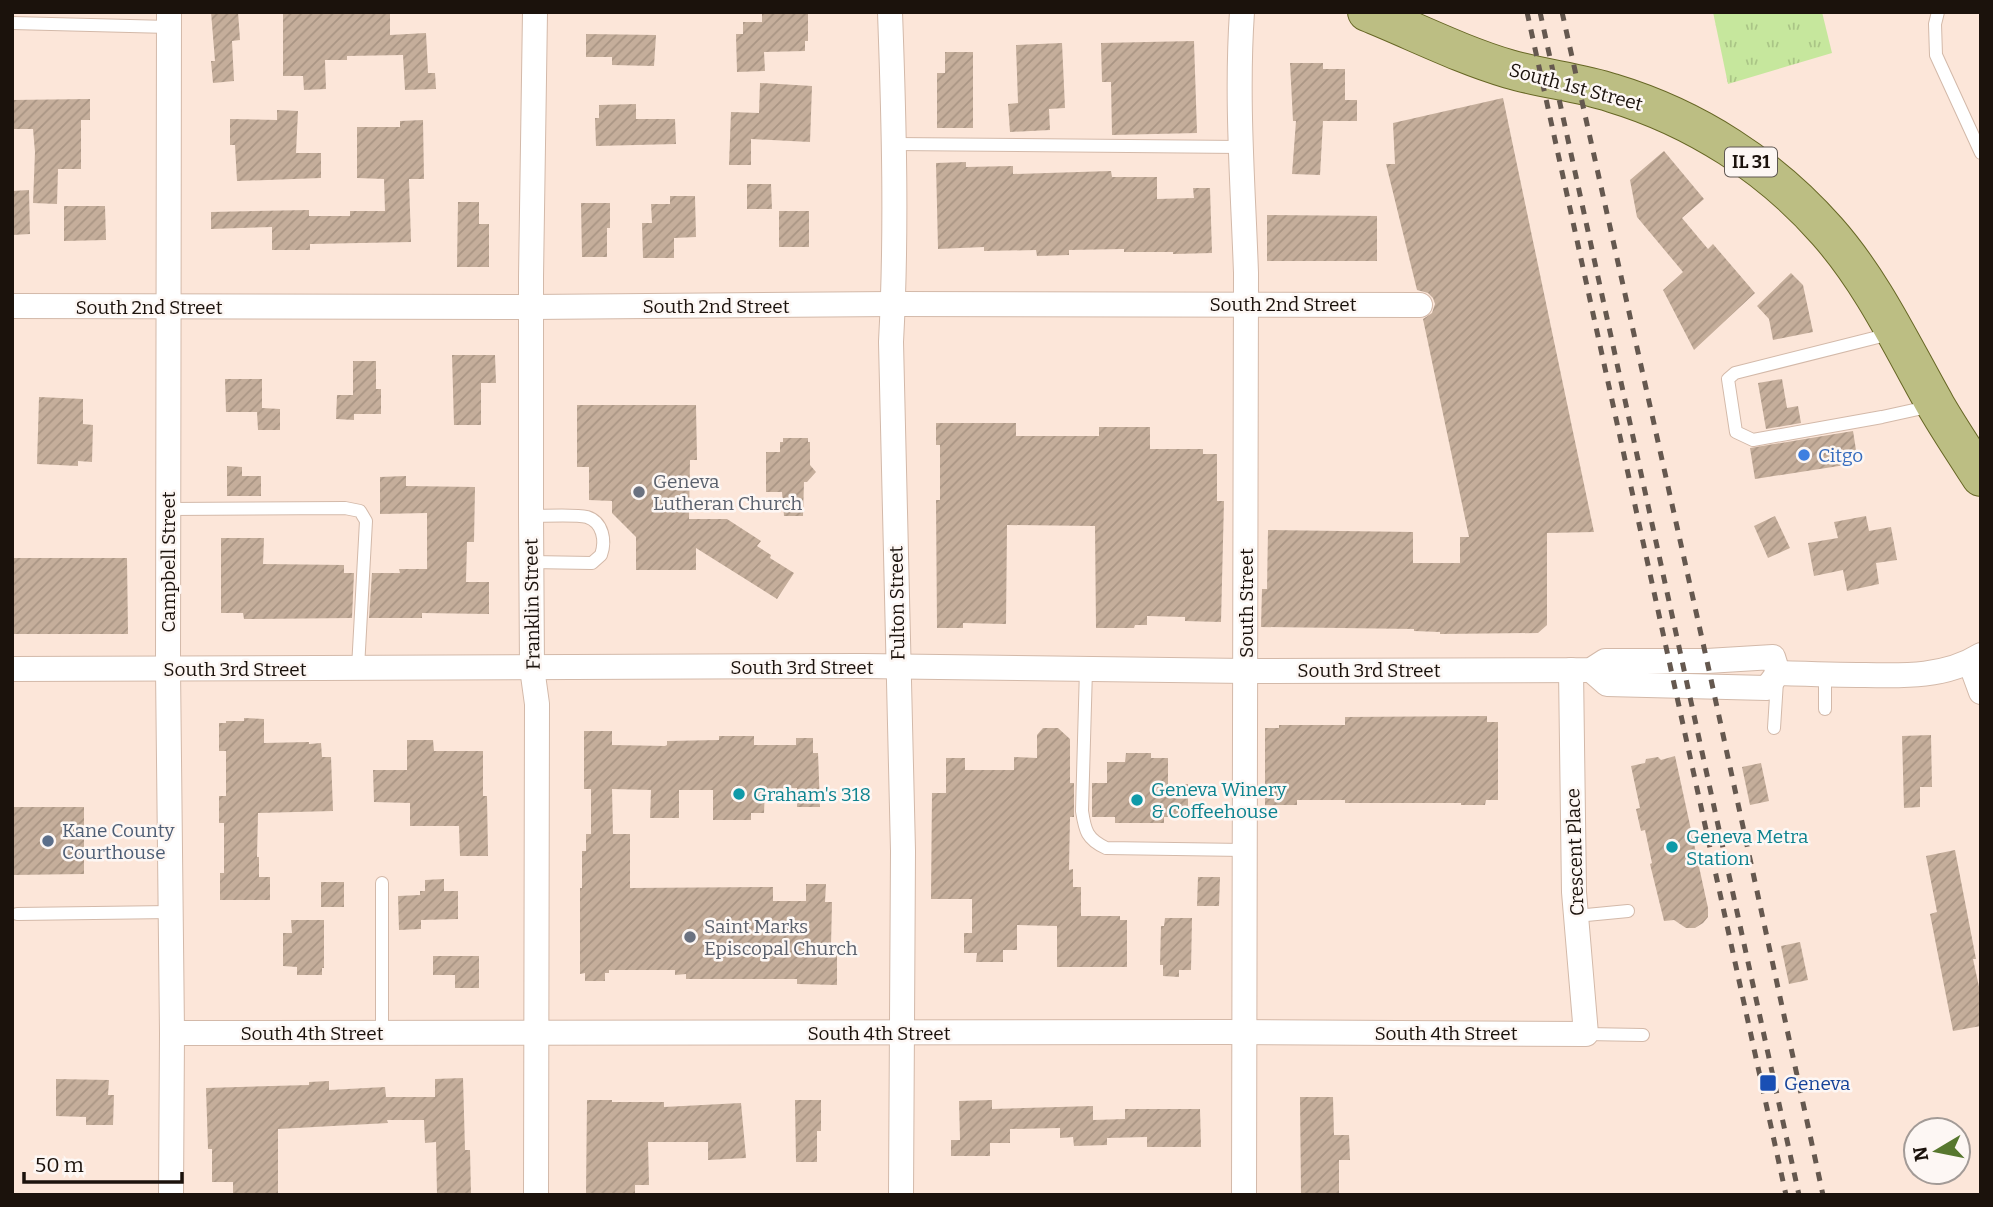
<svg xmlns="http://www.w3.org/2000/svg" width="1993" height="1207" viewBox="0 0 1993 1207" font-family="Bitter,serif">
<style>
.grass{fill:url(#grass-tufts)}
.building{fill:url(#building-hatch)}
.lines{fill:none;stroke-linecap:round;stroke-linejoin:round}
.lane-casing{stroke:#d3b9a9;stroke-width:14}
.street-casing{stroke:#d3b9a9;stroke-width:26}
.primary-casing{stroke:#666624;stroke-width:40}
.lane{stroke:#fff;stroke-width:12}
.street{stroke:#fff;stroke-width:24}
.primary{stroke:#bcbe83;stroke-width:38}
.rail{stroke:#65584f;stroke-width:5;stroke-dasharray:9 9;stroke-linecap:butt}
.shop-dot{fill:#3f7fe0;stroke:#fdf7f4;stroke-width:2.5}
.worship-dot{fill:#6b7280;stroke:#fdf7f4;stroke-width:2.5}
.culture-dot{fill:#0f9aa8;stroke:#fdf7f4;stroke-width:2.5}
.service-dot{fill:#5c6f8a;stroke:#fdf7f4;stroke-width:2.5}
.transit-dot{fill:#1a4fb4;stroke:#fdf7f4;stroke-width:2.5}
.labels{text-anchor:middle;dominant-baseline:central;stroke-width:5;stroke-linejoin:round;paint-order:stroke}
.shield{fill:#fdf7f4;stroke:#5f5752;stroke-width:2}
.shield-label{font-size:18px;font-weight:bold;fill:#1b120c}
.street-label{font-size:19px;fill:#1b120c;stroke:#fdf7f4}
.shop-label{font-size:19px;fill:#366cbe;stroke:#fdf7f4;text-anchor:start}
.worship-label{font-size:19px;fill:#5b616d;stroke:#fdf7f4;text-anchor:start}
.culture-label{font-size:19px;fill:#0d838f;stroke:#fdf7f4;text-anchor:start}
.service-label{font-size:19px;fill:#4e5e75;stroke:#fdf7f4;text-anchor:start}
.transit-label{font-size:19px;fill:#164399;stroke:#fdf7f4;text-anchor:start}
</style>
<defs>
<pattern id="grass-tufts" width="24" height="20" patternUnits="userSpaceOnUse" patternTransform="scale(1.75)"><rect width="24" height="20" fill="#c6e79d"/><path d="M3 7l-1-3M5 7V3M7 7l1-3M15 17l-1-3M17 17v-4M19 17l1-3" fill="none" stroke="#aac586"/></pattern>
<pattern id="building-hatch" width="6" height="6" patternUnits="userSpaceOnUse" patternTransform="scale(1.75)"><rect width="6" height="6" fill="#c5ae9b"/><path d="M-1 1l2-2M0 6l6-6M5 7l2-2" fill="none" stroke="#a99584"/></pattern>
</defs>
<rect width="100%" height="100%" fill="#fce6d9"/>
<polygon class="grass" points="1713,12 1822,12 1832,53 1728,84"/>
<g class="building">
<polygon points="211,12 238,12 240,40 232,41 234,81 213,83 211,61 215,61"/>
<polygon points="283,12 390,12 390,35 426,33 428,73 435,73 436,89 405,90 403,55 347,56 347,60 325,60 326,89 304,90 303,76 283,76"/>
<polygon points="808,13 808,41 805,41 805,51 764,52 765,71 737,72 736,34 743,34 743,22 762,22 762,14"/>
<polygon points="586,34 656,35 654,66 612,65 612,57 586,57"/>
<polygon points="1194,41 1197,133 1112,135 1111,82 1102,82 1101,43"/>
<polygon points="1062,43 1065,108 1049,109 1050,130 1010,132 1008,104 1018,103 1016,45"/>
<polygon points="945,52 973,52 973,128 937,128 937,73 945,73"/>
<polygon points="1290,63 1323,63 1323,69 1345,69 1345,100 1357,100 1357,121 1323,121 1320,175 1292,174 1296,121 1293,121"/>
<polygon points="760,83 812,86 810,142 751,139 751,165 729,165 731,112 759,113"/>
<polygon points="1503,98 1594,532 1547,533 1547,625 1538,633 1440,634 1440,632 1414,631 1414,629 1261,627 1262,589 1267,589 1268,530 1413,532 1413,563 1460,563 1460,537 1469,537 1423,319 1432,313 1435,304 1433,298 1428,293 1417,290 1386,164 1395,164 1393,123"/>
<polygon points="90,99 90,120 81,120 81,169 58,169 57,204 33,203 35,152 33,129 12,129 12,100"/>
<polygon points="636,104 636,119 675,119 676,144 596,146 595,118 599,118 599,105"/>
<polygon points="277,110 298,111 296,153 321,153 321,178 237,181 235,145 230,145 230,119 277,120"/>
<polygon points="423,120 424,179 409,179 411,242 310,244 310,250 272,250 272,227 211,229 211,212 309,210 309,216 350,216 350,211 385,211 384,179 357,178 357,127 400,127 400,121"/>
<polygon points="1664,151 1704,199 1682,218 1708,249 1713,244 1755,293 1694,350 1663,290 1683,272 1637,217 1630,180"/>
<polygon points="966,162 966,167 1013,166 1013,174 1111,171 1112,177 1157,177 1157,199 1194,198 1193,188 1210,188 1212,253 1173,254 1173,252 1124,252 1124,249 1069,250 1069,255 1037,256 1036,250 984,251 984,247 938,249 936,163"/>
<polygon points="747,184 771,184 772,209 747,209"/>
<polygon points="29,190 30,234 12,235 12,191"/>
<polygon points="670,196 695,196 696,237 674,238 674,258 643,258 642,223 652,223 651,204 670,204"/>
<polygon points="458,202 479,202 479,224 489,224 489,267 457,267"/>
<polygon points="581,203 610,203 610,228 607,228 607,257 582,257"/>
<polygon points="64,206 105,206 106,240 64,241"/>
<rect x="779" y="211" width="30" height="36"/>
<polygon points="1267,215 1377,216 1377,261 1267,261"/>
<polygon points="1791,273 1803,285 1813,332 1773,340 1769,319 1757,306"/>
<polygon points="452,355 495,355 496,383 481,383 481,425 454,425"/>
<polygon points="353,361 376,361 376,389 381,389 381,414 354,414 354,420 336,419 337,395 353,395"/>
<polygon points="225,379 262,379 262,408 280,409 280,430 258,430 257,412 226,412"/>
<polygon points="1782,379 1787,408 1798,406 1801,423 1766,429 1758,383"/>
<polygon points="39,397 83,399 83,424 93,425 92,462 78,461 78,466 37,464"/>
<polygon points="577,405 696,405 697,460 690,460 689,519 727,519 761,541 757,546 771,555 770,558 794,573 777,599 696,548 696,570 636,570 636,537 612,513 612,501 589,500 589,467 577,467"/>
<polygon points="936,423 1016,423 1016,436 1099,436 1099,427 1150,427 1150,449 1203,449 1203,454 1217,454 1217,501 1224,501 1221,622 1185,621 1185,617 1147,616 1147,625 1135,625 1134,628 1096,628 1095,526 1007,525 1006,624 963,623 963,628 937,628 936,500 940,500 940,445 936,445"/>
<polygon points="1853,431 1858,463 1755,479 1750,448"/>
<polygon points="783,438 808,438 808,442 810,442 810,465 816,472 807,482 804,482 803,516 784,516 782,492 766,492 766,452 780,452 780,442 783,442"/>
<polygon points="227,466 242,467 242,476 261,476 261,496 227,496"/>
<polygon points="406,476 406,486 475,487 474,542 467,542 466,582 489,582 489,614 422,613 422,618 369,618 372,573 400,573 399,569 427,569 427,513 380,514 380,477"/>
<polygon points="1775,516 1790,548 1768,558 1754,526"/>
<polygon points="1866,516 1869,531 1891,527 1897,560 1876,563 1879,584 1847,591 1843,570 1814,576 1808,543 1838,538 1834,522"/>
<polygon points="221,538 264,538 263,564 344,565 344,573 354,573 352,618 244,619 243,613 221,613"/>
<polygon points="12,558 127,558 128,634 12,634"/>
<polygon points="1487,716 1487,722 1498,722 1498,800 1486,800 1485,805 1461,805 1461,803 1345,803 1345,800 1297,800 1297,805 1265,805 1265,728 1279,728 1279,725 1345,725 1345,717"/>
<polygon points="244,718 264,719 264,743 309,742 309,744 321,743 322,757 331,757 333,811 258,813 257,857 259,857 259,877 270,877 270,900 220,900 220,873 224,873 224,823 219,823 219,796 226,796 226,751 219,751 219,723 226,723 226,721 244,721"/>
<polygon points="1043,728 1058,728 1070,739 1070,783 1074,783 1074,817 1070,817 1069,870 1073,869 1073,887 1081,887 1081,916 1120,916 1120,920 1127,920 1127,967 1057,967 1057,926 1017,925 1017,950 1003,950 1003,962 976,962 977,953 964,953 964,933 972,933 972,899 931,899 932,793 946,793 946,758 965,758 965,770 1014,770 1014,757 1037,758 1037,735"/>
<polygon points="584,731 612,731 612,745 665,746 667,745 667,741 719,740 719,736 754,736 754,745 796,745 796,738 813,738 813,753 818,753 820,807 797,807 797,788 765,789 764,813 751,813 751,820 713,820 713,790 679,790 679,818 650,818 651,790 612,789 613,834 630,834 630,888 773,887 773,901 806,901 806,884 826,884 825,902 832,902 831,946 837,946 837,985 797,984 797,979 686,979 686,974 675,975 675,970 609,970 609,973 605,973 605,981 585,981 585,973 580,974 580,888 582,888 582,851 586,851 586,834 591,834 591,789 584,789"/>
<polygon points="1931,735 1932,787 1920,787 1920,807 1904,808 1902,736"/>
<polygon points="407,740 433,740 434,751 483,751 483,796 487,796 488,856 460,856 459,826 410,826 410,803 374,802 373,770 407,770"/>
<polygon points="1126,753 1151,753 1151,758 1168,758 1168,784 1188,784 1188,817 1164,817 1164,823 1115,823 1115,817 1092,817 1092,783 1107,783 1107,762 1125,762"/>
<polygon points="1675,756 1708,908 1708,917 1703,923 1695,928 1686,928 1674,920 1664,921 1650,864 1652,863 1645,830 1641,831 1636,809 1640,808 1631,766 1645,763 1646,759 1658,757 1661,760"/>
<polygon points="1761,763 1769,801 1750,805 1742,767"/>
<polygon points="12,807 84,807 84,874 12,875"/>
<polygon points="1955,850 1976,959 1973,959 1981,996 1981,1026 1953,1031 1930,914 1937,912 1926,856"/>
<polygon points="1198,877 1220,877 1219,906 1197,906"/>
<polygon points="444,879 444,891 458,891 458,919 421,920 421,929 399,930 398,896 420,895 420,891 425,891 425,880"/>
<rect x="321" y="882" width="23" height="25"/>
<polygon points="1165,918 1192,918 1191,970 1179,970 1179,977 1163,976 1163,965 1160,965 1161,926 1164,926"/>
<polygon points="291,920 324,920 324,968 322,968 322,975 297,975 297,967 283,966 283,933 292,933"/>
<polygon points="1800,942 1808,980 1789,984 1781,946"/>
<polygon points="433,956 479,956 479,988 455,988 455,975 433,975"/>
<polygon points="463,1078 465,1150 470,1150 471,1195 437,1195 436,1142 425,1143 424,1120 387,1120 388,1123 278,1129 278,1195 233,1195 233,1182 212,1182 212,1149 208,1149 206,1088 309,1085 309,1082 329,1081 329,1090 385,1087 386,1097 435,1097 435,1079"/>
<polygon points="56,1079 109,1080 108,1095 114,1095 113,1125 86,1125 86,1117 56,1116"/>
<polygon points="1300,1097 1333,1097 1334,1135 1349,1135 1350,1160 1339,1160 1339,1195 1301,1195"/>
<polygon points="587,1100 612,1100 612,1102 664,1102 664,1107 741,1103 746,1158 708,1160 708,1142 648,1142 649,1185 635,1185 635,1195 586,1195"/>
<polygon points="795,1100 821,1100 821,1131 817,1131 817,1162 796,1162"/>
<polygon points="992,1100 992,1109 1093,1106 1093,1120 1125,1119 1125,1109 1200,1109 1201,1147 1147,1147 1147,1137 1107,1138 1107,1145 1074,1146 1073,1137 1060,1138 1060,1128 1010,1129 1010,1143 990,1143 990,1156 951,1156 951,1140 960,1140 959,1101"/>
</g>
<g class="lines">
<defs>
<g id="lane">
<polyline points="1938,12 1935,24 1936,55 1981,153"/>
<polyline points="12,23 169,27"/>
<polyline points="895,144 1241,147"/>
<polyline points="1890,334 1735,373 1728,379 1736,432 1753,440 1882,417 1932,406"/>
<polyline points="168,509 345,508 360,511 366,521 358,668"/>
<path d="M 531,516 C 545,516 575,514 587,517 C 603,522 606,541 601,555 L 592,563 L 531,562"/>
<path d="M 1086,669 L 1082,811 C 1085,831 1087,839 1106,848 L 1244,850"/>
<polyline points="1825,674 1825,709"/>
<polyline points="1774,728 1777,681"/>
<polyline points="17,914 171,912"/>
<polyline points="1576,916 1628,911"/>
<polyline points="382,1033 382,883"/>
<polyline points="1586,1034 1643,1035"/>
</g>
<g id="street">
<polyline points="169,12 168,669 172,1033 171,1195"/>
<polyline points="535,12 531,277 531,516 532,668 537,704 536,1195"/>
<path d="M 890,12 C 894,122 897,232 891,342 L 903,851 L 901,1195"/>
<path d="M 1242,12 C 1236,99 1243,186 1246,273 L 1244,1195"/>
<polyline points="12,306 531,307 893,304 1420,305"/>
<polyline points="1970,662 1981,692"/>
<polyline points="12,669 862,666 1246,671 1591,670 1605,661 1707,661 1773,657 1778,673"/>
<polyline points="1591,670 1607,684 1767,688 1778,673"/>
<path d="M 1778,673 C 1807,674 1836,675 1865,675 C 1905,676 1946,677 1981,655"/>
<polyline points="172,1033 1224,1032 1586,1034 1574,892 1571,670"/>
</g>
<path id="primary" d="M 1367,12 C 1414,31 1461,55 1509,69 C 1543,79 1579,82 1612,93 C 1695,118 1770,166 1827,231 C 1873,283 1902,346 1936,406 C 1950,430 1966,454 1981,477"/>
</defs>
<use href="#lane" class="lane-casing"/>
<use href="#street" class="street-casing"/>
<use href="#primary" class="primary-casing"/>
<use href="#lane" class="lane"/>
<use href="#street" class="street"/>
<use href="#primary" class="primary"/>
<g class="rail">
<polyline points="1527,12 1786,1195"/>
<polyline points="1540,12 1799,1195"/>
<polyline points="1562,12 1707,661 1823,1195"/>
</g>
</g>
<circle class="shop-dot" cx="1804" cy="455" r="7"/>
<g class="worship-dot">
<circle cx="639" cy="492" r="7"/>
<circle cx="690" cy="937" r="7"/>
</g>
<g class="culture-dot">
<circle cx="739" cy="794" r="7"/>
<circle cx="1137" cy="800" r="7"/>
<circle cx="1672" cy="847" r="7"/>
</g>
<circle class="service-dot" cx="48" cy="841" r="7"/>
<rect class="transit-dot" x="1759" y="1074" width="18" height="18" rx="3.5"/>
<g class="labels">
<rect class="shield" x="1725" y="147.5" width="52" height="29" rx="5"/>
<g class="shield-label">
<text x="1751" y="162">IL 31</text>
</g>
<g class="street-label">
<text transform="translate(1576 87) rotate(15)">South 1st Street</text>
<text x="1283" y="304">South 2nd Street</text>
<text x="716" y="306">South 2nd Street</text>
<text x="149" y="307">South 2nd Street</text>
<text transform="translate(168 562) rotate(-90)">Campbell Street</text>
<text transform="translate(897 603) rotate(-91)">Fulton Street</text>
<text transform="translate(1246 603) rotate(-90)">South Street</text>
<text transform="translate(532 604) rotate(-91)">Franklin Street</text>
<text x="802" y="667">South 3rd Street</text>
<text x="235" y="669">South 3rd Street</text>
<text x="1369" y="670">South 3rd Street</text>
<text transform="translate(1575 852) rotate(-92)">Crescent Place</text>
<text x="312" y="1033">South 4th Street</text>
<text x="879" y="1033">South 4th Street</text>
<text x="1446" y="1033">South 4th Street</text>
</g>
<g class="shop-label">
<text x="1818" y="455">Citgo</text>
</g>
<g class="worship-label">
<text x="653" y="481">Geneva<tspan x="653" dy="22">Lutheran Church</tspan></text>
<text x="704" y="926">Saint Marks<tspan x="704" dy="22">Episcopal Church</tspan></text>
</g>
<g class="culture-label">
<text x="1151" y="789">Geneva Winery<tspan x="1151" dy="22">&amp; Coffeehouse</tspan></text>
<text x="753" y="794">Graham's 318</text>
<text x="1686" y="836">Geneva Metra<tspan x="1686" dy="22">Station</tspan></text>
</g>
<g class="service-label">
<text x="62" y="830">Kane County<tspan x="62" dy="22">Courthouse</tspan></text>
</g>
<g class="transit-label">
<text x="1784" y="1083">Geneva</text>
</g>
</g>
<rect width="1993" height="1207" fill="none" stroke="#1b120c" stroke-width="28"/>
<g transform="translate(1937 1151) rotate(260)"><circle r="33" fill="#fdf7f4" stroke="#a39b97" stroke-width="2"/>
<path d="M0-5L12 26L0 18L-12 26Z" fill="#57772e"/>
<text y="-10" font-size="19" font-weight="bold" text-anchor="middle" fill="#1b120c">N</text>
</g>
<path d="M24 1172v10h158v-10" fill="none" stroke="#1b120c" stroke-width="3.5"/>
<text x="35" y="1172" font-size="21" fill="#1b120c" stroke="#fdf7f4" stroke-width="5" paint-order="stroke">50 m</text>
</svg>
